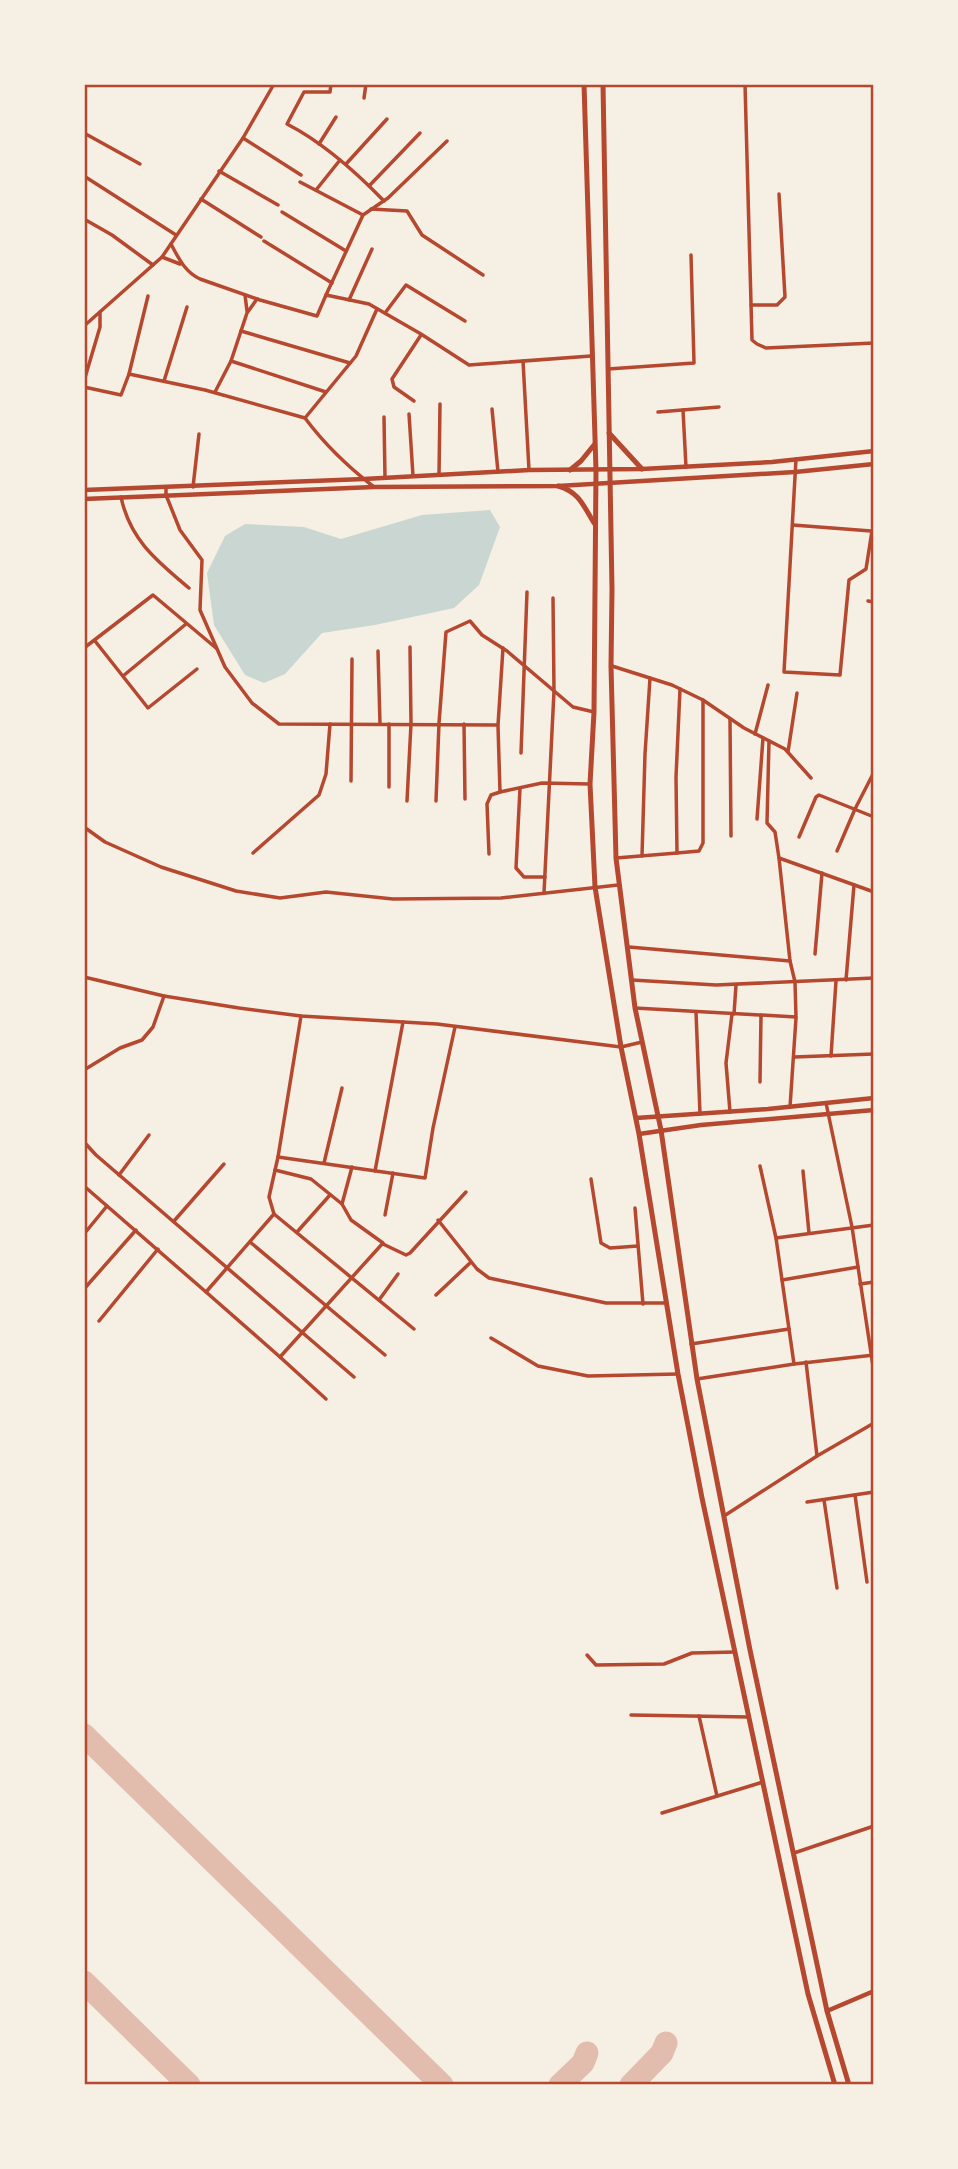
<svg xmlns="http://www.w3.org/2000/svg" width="958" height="2169" viewBox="0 0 958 2169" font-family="'Asap Condensed',sans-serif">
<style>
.water{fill:#c9d6d2}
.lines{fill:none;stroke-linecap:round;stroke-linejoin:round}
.taxiway{stroke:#e2bdae;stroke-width:23}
.minor{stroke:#b5482f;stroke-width:3.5}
.tertiary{stroke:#b5482f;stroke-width:4.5}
.primary{stroke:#b5482f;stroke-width:5}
.neatline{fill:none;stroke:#b5482f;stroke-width:2.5}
</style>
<rect width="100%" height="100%" fill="#f6efe4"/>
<polygon class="water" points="490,510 500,527 479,585 454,608 375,625 322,633 285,674 264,683 245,675 214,625 207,573 225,536 245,524 304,527 341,539 422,515"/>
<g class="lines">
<g class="taxiway">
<polyline points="84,1735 442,2085"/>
<polyline points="84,1982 189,2085"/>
<polyline points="560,2085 583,2063 587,2053"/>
<polyline points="631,2085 662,2053 666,2043"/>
</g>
<g class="minor">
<path d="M 331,84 L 330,92 L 304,92 L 287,124 C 324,143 355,171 384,201"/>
<polyline points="745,84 752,340 757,344 766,348 874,343"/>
<polyline points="364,98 366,84"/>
<polyline points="84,133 140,164"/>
<polyline points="243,138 301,175"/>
<polyline points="319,144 336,117"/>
<polyline points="346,164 387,119"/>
<polyline points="219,171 278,205"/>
<polyline points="84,176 176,235"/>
<polyline points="300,182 363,215"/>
<polyline points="369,186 420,133"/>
<polyline points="316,190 340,160"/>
<polyline points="201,199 261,237"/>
<polyline points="371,209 407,211 422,235 483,275"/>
<polyline points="282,212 346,251"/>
<polyline points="84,219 112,235 153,265"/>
<polyline points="264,241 332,283"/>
<path d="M 171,244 C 179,259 185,272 200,279 L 260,300 L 317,316 L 326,295 L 369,304 L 421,334 L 469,365 L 591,356"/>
<polyline points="874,247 874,253"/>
<polyline points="162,257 243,138 274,84"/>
<polyline points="245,295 247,311"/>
<polyline points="326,295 363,215 388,198 447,141"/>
<polyline points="349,300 372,249"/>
<polyline points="751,305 777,305 785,297 779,194"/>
<polyline points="385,313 406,285 465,321"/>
<polyline points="84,326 162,257 180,264"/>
<polyline points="241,331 247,313 257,299"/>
<polyline points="231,361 241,331 350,363"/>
<polyline points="523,361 529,470"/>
<polyline points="608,369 694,363 691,255"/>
<polyline points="129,374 148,296"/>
<polyline points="84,381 100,327 100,312"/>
<polyline points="164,381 187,307"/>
<polyline points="84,387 121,395 129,374 205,390 305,418 356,356 377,309"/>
<polyline points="215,392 231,361 326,392"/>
<polyline points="414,401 394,387 392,379 421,335"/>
<polyline points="492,409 498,472"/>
<polyline points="683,410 686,467"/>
<polyline points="658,412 719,407"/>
<polyline points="409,414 413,476"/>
<polyline points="384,417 385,478"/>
<path d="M 305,418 C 325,445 347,466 374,487"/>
<polyline points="796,459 784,672 840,675 849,580 866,569 872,531"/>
<polyline points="439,475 440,404"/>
<polyline points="193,487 199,434"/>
<polyline points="166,488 166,495 180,530 202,560 200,610 225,667 252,703 279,724 498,725 503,648"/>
<path d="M 121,497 C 130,540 157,561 189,588"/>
<polyline points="793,525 871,531"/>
<polyline points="868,601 874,602"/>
<polyline points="95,641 148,708 197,669"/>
<polyline points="84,648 153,595 216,648"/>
<polyline points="378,651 380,724"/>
<polyline points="612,666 672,685 703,700 744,728 785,749 811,778"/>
<polyline points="123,676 186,624"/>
<polyline points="730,719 731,836"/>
<polyline points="464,724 465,799"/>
<polyline points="498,726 500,792 542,783 590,784"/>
<polyline points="755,734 768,685"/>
<polyline points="769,741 767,823 775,832 779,858"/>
<polyline points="788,752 797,693"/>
<polyline points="521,753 527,592"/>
<polyline points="351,781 352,659"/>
<polyline points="389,787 389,724"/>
<polyline points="520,788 516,868 524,877 545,877"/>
<polyline points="407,801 411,724 410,647"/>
<polyline points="436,801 439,723 446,632 470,621 482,635 507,651 573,707 594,712"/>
<polyline points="757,819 763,738"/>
<polyline points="84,827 105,842 161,867 236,891 280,898 326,892 393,899 501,898 618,885"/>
<polyline points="799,837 816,797 819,795 874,817"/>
<polyline points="837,851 855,809 874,772"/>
<polyline points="253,853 319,795 326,774 330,724"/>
<polyline points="677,853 699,851 703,843 703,700"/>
<polyline points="489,854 487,804 491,795 500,792"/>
<polyline points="642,856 645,754 650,678"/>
<polyline points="616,858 677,853 676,777 680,689"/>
<polyline points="873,866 874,864"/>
<polyline points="544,893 554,691 553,598"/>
<polyline points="629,947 790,961 779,858 874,892"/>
<polyline points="815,954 822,873"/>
<polyline points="84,977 164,996 239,1008 301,1016 437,1024 621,1047 642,1042"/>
<polyline points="632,980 716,985 874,978"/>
<polyline points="846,980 854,885"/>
<polyline points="635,1008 796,1017 795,982 790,961"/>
<polyline points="696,1012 700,1114"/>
<polyline points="734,1014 736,985"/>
<polyline points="831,1056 836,981"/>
<polyline points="794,1057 874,1054"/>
<polyline points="84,1070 120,1048 142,1040 153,1027 164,996"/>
<polyline points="760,1082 761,1015"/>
<polyline points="826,1103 852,1227 874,1373"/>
<polyline points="790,1107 796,1018"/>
<polyline points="730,1112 726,1063 732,1014"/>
<polyline points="84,1142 96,1155 354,1377"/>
<polyline points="278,1157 301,1016"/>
<polyline points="324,1163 342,1088"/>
<polyline points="760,1166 776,1238 794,1364"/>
<polyline points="375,1171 403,1022"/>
<polyline points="803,1171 809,1233"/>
<polyline points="119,1175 149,1135"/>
<polyline points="591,1179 601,1243 610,1248 638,1246"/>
<polyline points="84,1186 206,1292 274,1214 269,1197 278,1157 425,1178 433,1128 455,1027"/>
<polyline points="342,1204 352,1167"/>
<polyline points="635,1208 643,1304"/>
<polyline points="274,1214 414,1329"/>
<polyline points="385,1215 393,1173"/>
<polyline points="438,1220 477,1269 489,1278 606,1303 667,1303"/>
<polyline points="174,1221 224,1164"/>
<polyline points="297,1232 330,1195"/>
<polyline points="84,1234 107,1206"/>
<polyline points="776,1238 874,1225"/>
<polyline points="250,1242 385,1355"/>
<polyline points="383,1244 406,1255 410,1253 466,1192"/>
<polyline points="782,1280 858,1267"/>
<polyline points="860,1284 874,1282"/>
<polyline points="84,1289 136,1230"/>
<polyline points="206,1292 280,1357 383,1243 351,1220 342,1204 311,1179 275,1170"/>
<polyline points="436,1295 471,1262"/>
<polyline points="379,1300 398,1274"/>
<polyline points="99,1321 158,1249"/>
<polyline points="491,1338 538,1366 588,1376 678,1374"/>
<polyline points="691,1344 789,1329"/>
<polyline points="280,1357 326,1399"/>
<polyline points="806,1362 817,1456"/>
<polyline points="697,1379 794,1364 874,1355"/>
<polyline points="855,1495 867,1582"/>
<polyline points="824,1500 837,1588"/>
<polyline points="807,1502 874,1492"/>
<polyline points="724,1516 817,1456 874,1423"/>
<polyline points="587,1655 596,1665 664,1664 692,1653 735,1652"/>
<polyline points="631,1715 749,1717"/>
<polyline points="699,1716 717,1796"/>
<polyline points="662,1813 763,1782"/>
<polyline points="794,1853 874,1826"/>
<polyline points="873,2085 874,2085"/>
</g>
<g class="tertiary">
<polyline points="84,490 364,479 529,470 642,469 772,462 874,451"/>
<polyline points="84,499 374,487 558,486 795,472 874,464"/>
<polyline points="636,1118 768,1109 874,1098"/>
<polyline points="639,1134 701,1125 874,1110"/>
<polyline points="827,2011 874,1991"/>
</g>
<g class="primary">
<polyline points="584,84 596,470 594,712 590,784 595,887 621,1047 639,1134 678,1374 702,1498 808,1994 835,2085"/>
<polyline points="603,84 612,589 611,666 616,858 635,1008 661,1130 697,1379 750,1650 827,2011 849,2085"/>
<polyline points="609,433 642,469"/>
<polyline points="570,470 581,461 594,445"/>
<path d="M 558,486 C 579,492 583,505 594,523"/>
</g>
</g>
<rect width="958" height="2169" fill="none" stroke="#f6efe4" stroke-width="172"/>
<rect x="86" y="86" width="786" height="1997" class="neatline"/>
</svg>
